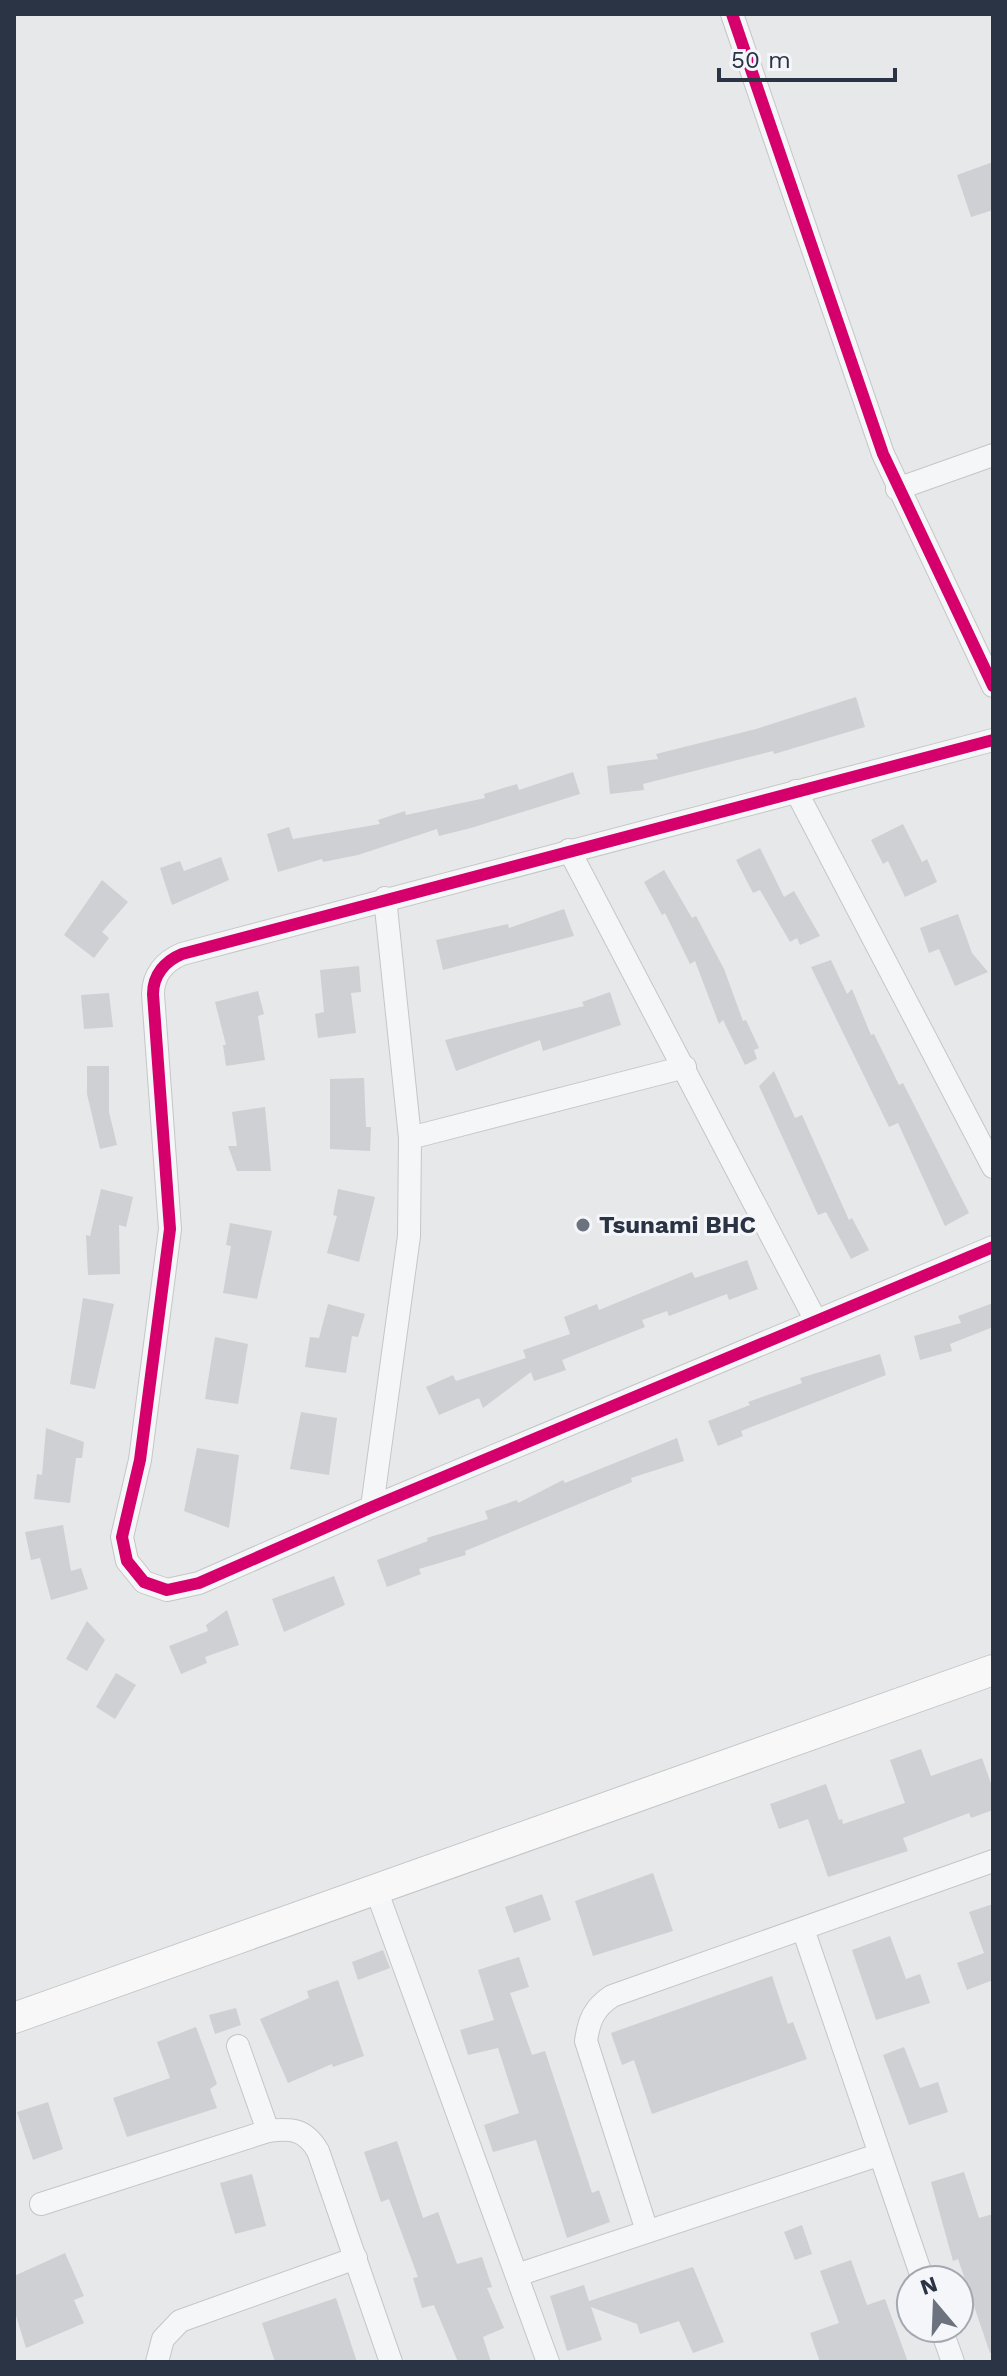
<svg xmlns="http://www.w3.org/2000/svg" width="1007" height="2376" viewBox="0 0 1007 2376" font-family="'Work Sans',sans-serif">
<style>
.building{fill:#ced0d3}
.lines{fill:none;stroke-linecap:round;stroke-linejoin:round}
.minor-casing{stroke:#c4c6c8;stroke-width:24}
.secondary-casing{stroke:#c4c6c8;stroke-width:32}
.minor{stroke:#f5f6f7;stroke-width:22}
.secondary{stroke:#f8f8f8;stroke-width:30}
.cycleway-casing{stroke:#f4f6f9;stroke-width:17}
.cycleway{stroke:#d6006c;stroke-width:12}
.poi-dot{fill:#6c737f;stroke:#f4f6f9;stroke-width:3}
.labels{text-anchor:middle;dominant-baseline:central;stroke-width:6;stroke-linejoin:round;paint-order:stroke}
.poi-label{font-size:24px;font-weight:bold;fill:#2b3445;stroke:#f4f6f9;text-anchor:start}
</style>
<rect width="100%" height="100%" fill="#e6e8ea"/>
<g class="building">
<polygon points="993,162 993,210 971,217 957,175"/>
<polygon points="856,697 865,727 774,754 773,751 643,784 644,790 610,794 607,766 658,759 656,754 756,729"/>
<polygon points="573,772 580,794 471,828 439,836 437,829 358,855 323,862 322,859 278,872 267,834 289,827 293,839 380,824 378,820 405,811 406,815 485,798 484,794 517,784 519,790"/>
<polygon points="903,824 922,862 927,859 937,882 905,897 888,861 883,864 871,840"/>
<polygon points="760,848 784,897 794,891 820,936 800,945 797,938 790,942 760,890 753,893 736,860"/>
<polygon points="221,857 229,880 172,905 160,868 180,861 184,871"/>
<polygon points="664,870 692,918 696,916 724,969 743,1021 746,1020 759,1048 754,1050 757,1059 745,1065 723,1020 719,1024 695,961 690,964 665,913 662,915 644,882"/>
<polygon points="102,880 128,902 102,932 109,938 94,958 64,935"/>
<polygon points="564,909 574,936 443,970 436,940 508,924 509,928"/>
<polygon points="958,914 972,953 988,972 955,986 939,949 929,953 920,928"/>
<polygon points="831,960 847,994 852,989 871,1035 874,1034 899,1085 903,1083 969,1213 945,1226 898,1123 889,1127 811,967"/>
<polygon points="359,966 361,992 351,993 356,1033 318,1038 315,1014 324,1012 320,970"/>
<polygon points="258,991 264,1014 258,1016 265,1060 226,1066 223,1045 226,1045 215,1002"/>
<polygon points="610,992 621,1025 543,1051 540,1040 456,1071 445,1040 584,1006 582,1002"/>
<polygon points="109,993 113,1027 84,1029 81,995"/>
<polygon points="87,1066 109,1066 109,1112 117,1145 100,1149 87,1094"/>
<polygon points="774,1071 795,1118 802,1115 849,1220 852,1218 869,1250 851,1259 826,1212 818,1215 759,1086"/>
<polygon points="364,1078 366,1127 371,1127 370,1151 330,1149 330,1079"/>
<polygon points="265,1107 271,1171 237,1171 228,1146 237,1146 232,1112"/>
<polygon points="101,1189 133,1197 126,1227 119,1225 120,1274 88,1275 86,1235 90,1236"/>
<polygon points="338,1189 375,1197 359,1262 327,1253 337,1216 333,1215"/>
<polygon points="230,1223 272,1231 257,1299 223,1293 231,1246 226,1245"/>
<polygon points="747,1260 758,1289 729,1300 727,1294 669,1316 667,1311 642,1320 645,1327 562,1360 566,1370 534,1381 531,1372 483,1408 479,1398 439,1415 426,1387 453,1375 456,1381 526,1358 523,1350 570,1334 564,1317 597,1304 599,1310 692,1272 695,1278"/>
<polygon points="83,1298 114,1304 95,1389 70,1384"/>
<polygon points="993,1303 993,1327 950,1344 952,1351 920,1360 914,1336 961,1323 958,1316"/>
<polygon points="328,1304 365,1314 358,1337 352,1336 346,1373 305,1367 310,1337 319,1338"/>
<polygon points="215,1337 248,1344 238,1404 205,1399"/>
<polygon points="880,1354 886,1375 741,1431 743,1436 718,1446 708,1421 750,1405 748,1402 802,1383 800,1378"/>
<polygon points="301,1412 337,1418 329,1475 290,1469"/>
<polygon points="46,1428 84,1442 82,1458 76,1458 70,1503 34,1499 37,1474 42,1475"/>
<polygon points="677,1438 684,1461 631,1478 632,1482 465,1551 466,1555 419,1569 421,1574 387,1587 377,1560 428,1541 427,1538 488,1519 485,1511 517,1500 518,1503 563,1480 565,1483"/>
<polygon points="197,1448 239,1455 229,1528 184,1511"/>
<polygon points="63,1525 71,1571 81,1568 88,1589 51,1600 40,1558 31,1560 25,1532"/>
<polygon points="334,1576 345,1605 284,1632 272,1599"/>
<polygon points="227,1610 239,1645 205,1657 207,1663 181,1674 169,1646 208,1631 206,1625"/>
<polygon points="87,1621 105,1640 87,1671 66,1659"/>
<polygon points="116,1673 136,1685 115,1719 96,1707"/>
<polygon points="921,1749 931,1776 982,1758 993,1789 993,1810 971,1818 969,1813 903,1838 908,1851 828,1877 808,1819 779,1829 770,1804 826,1784 839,1820 842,1819 843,1824 905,1803 890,1760"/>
<polygon points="653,1873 673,1931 593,1956 575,1901"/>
<polygon points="542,1894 551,1920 514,1933 505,1907"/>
<polygon points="993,1904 993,1980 967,1990 957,1963 984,1953 969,1912"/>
<polygon points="890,1936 906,1979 920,1974 930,2003 876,2020 852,1950"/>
<polygon points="383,1950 390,1968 358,1980 352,1962"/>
<polygon points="519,1957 529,1987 510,1993 532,2055 545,2051 592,2193 599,2190 610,2222 567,2238 536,2140 493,2152 484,2125 519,2113 498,2048 468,2055 460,2030 494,2020 478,1970"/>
<polygon points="772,1976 788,2024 793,2022 807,2059 652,2114 634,2060 622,2065 611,2033"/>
<polygon points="338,1980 364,2056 333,2067 332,2064 288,2083 260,2019 309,1998 307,1991"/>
<polygon points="236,2008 241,2025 215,2034 209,2015"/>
<polygon points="196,2027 217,2084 210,2089 217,2108 127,2137 113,2098 170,2078 157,2042"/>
<polygon points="904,2047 920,2088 938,2082 948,2112 909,2125 883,2055"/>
<polygon points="48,2102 63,2149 33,2160 17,2112"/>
<polygon points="397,2141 423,2218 438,2212 457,2264 482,2257 492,2287 487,2288 504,2328 483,2337 491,2362 458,2362 434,2305 422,2308 413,2278 418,2277 389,2199 381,2202 364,2152"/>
<polygon points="964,2172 979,2218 993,2214 993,2352 990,2353 958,2259 953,2261 931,2182"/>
<polygon points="252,2174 266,2226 235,2234 220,2183"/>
<polygon points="802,2225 812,2254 795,2260 784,2232"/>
<polygon points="65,2253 84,2296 74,2300 84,2323 26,2348 14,2309 14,2276"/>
<polygon points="851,2260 867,2305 885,2299 908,2362 820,2362 810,2333 839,2323 820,2271"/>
<polygon points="693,2267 724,2342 693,2353 679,2321 640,2334 637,2324 591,2307 602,2340 567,2351 550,2296 584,2285 589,2301"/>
<polygon points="336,2298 357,2362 275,2362 262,2323"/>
</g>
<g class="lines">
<defs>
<g id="minor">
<polyline points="732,14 883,454 993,686"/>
<polyline points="897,489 993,455"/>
<path d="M 993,740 L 182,954 C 165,961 153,975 153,994 L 170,1229 L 140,1460 L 122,1537 L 127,1561 L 144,1582 L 167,1590 L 199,1583 L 372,1507 L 993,1247"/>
<polyline points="796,791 993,1167"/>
<polyline points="569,850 816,1321"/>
<polyline points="410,1138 685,1067"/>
<polyline points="372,1507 409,1236 410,1138 385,898"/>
<polyline points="377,1892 548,2362"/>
<polyline points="803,1929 923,2280"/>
<polyline points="238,2046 268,2131"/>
<path d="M 41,2204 L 268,2131 C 292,2128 305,2129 318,2151 L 391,2362"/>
<path d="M 647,2231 L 586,2041 C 589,2020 594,2008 612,1996 L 993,1861"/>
<polyline points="517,2275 878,2155"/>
<polyline points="941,2328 953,2362"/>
<polyline points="157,2362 163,2339 180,2321 356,2258"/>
</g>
<polyline id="secondary" points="14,2018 993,1670"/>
</defs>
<use href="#minor" class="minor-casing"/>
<use href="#secondary" class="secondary-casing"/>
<use href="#minor" class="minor"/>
<use href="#secondary" class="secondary"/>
<defs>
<g id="cycleway">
<polyline points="732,14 883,454 993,686"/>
<path d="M 993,740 L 182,954 C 165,961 153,975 153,994 L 170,1229 L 140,1460 L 122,1537 L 127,1561 L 144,1582 L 167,1590 L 199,1583 L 372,1507 L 993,1247"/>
</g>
</defs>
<use href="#cycleway" class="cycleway-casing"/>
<use href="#cycleway" class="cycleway"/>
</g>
<circle class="poi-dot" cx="583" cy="1225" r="8"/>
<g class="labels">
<g class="poi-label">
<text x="599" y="1225">Tsunami BHC</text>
</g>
</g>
<rect width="1007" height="2376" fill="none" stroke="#2b3445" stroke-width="32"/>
<g transform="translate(935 2304) rotate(341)"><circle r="38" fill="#f4f6f9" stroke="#a4a8b1" stroke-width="2"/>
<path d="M0-6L14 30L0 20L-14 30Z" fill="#6c737f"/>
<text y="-12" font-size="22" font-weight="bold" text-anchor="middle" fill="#2b3445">N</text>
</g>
<path d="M719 68v12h176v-12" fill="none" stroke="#2b3445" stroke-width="4"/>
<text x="731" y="68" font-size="24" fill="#2b3445" stroke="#f4f6f9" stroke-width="6" paint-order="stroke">50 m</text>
</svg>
